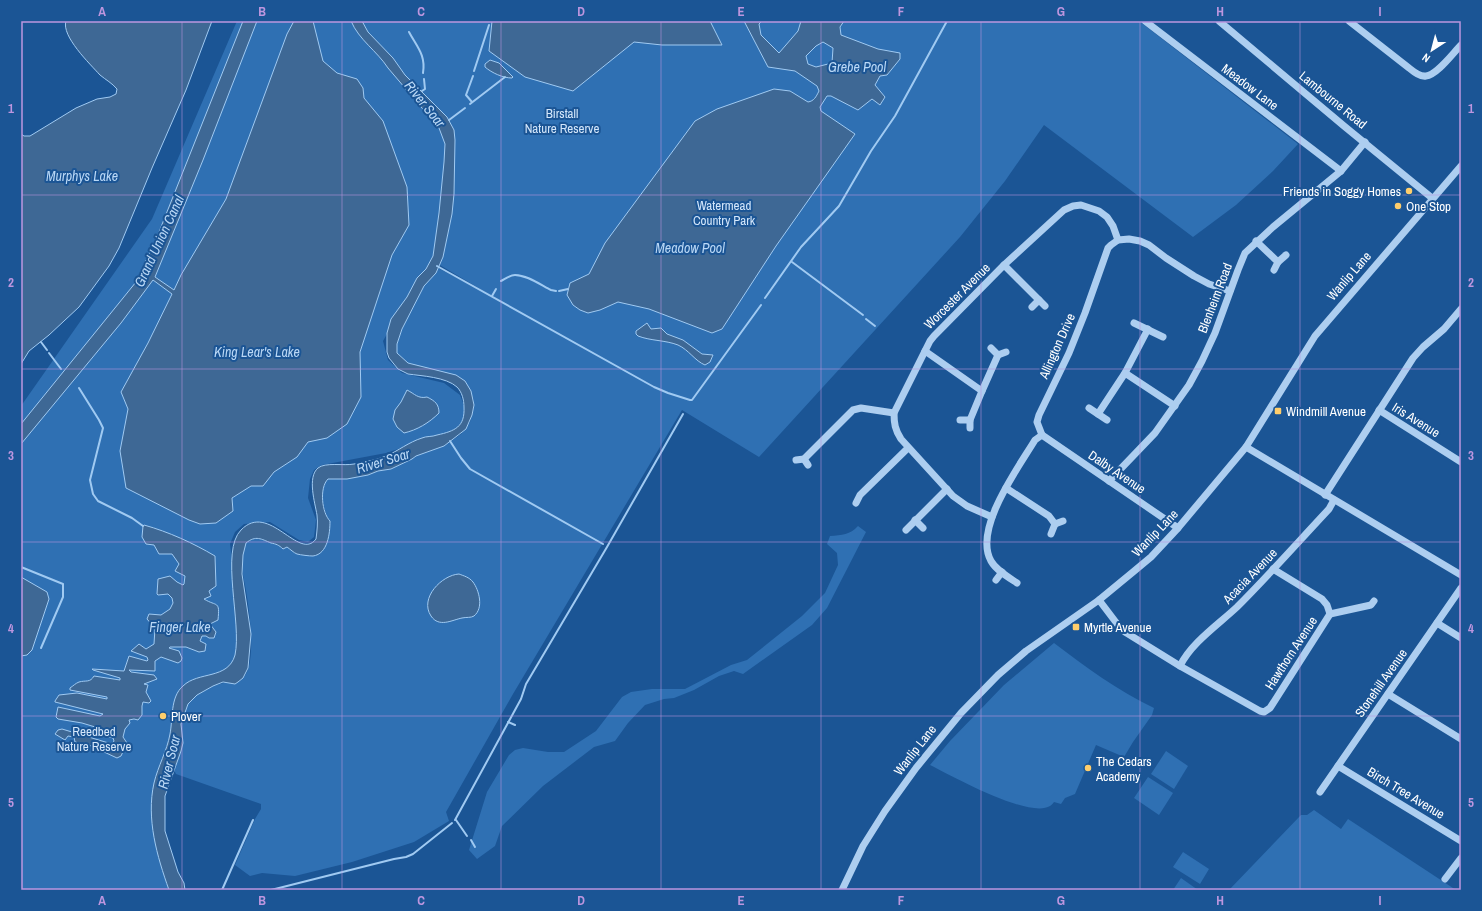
<svg xmlns="http://www.w3.org/2000/svg" width="1482" height="911" viewBox="0 0 1482 911" font-family="'Archivo Narrow',sans-serif">
<style>
.green{fill:#2f70b3}
.water{fill:#3e6895;stroke:#a0caf2;fill-rule:evenodd}
.lines{fill:none;stroke-linecap:round;stroke-linejoin:round}
.stream{stroke:#a0caf2;stroke-width:2}
.minor{stroke:#adcef0;stroke-width:7}
.grid{fill:none;stroke:#bd96df;stroke-width:1;stroke-opacity:0.55}
.poi-dot{fill:#ffce6c;stroke:#1b5595;stroke-width:1.5}
.labels{text-anchor:middle;dominant-baseline:central;stroke-width:4;stroke-linejoin:round;paint-order:stroke}
.street-label{font-size:13px;fill:#fff;stroke:#1b5595}
.park-label{font-size:13px;fill:#d4e7fb;stroke:#1b5595}
.poi-label{font-size:13px;fill:#fff;stroke:#1b5595;text-anchor:start}
.water-label{font-size:14px;font-style:italic;fill:#bad8f6;stroke:#1b5595}
.neatline{fill:none;stroke:#bd96df;stroke-width:1.5}
.grid-label{font-size:13px;text-anchor:middle;font-weight:bold;fill:#bd96df}
</style>
<rect width="100%" height="100%" fill="#1b5595"/>
<g class="green">
<path d="M 237,21 L 1139,21 L 1298,144 L 1273,171 L 1236,205 L 1193,237 L 1044,125 L 1005,181 L 960,237 L 759,457 L 682,410 L 513,694 L 446,812 L 449,821 L 414,842 L 352,862 L 295,876 L 262,873 L 250,876 L 235,865 L 255,819 L 261,809 L 261,804 L 176,774 L 174,770 L 183,743 L 181,724 L 188,704 L 197,695 L 213,686 L 227,682 L 235,684 C 239,681 243,679 246,674 C 256,656 249,606 245,585 C 242,572 240,555 246,543 C 256,535 261,539 271,543 C 276,544 279,545 283,548 L 287,547 C 290,549 294,553 297,554 C 323,559 329,545 330,522 L 328,519 C 324,508 318,489 328,479 L 347,479 L 368,475 L 378,471 L 391,469 L 412,459 L 416,456 L 444,446 L 461,434 L 470,422 L 474,405 L 473,397 L 435,370 L 408,363 L 397,353 L 397,344 L 402,329 L 424,286 L 438,268 L 497,299 L 433,261 L 405,302 L 383,341 L 388,360 L 402,373 L 444,383 L 460,395 L 465,408 L 465,421 L 460,429 L 386,453 L 322,465 L 314,470 L 310,479 L 308,498 L 316,520 L 314,537 L 308,542 L 299,540 L 270,522 L 244,524 L 235,532 L 230,544 L 239,615 L 237,662 L 231,669 L 181,690 L 169,740 L 153,794 L 176,890 L 21,890 L 21,406 L 152,219 Z"/>
<path d="M 858,526 L 866,532 L 827,608 L 812,625 L 743,674 L 734,671 L 719,676 L 694,690 L 674,698 L 664,699 L 645,705 L 628,723 L 615,741 L 594,747 L 543,786 L 502,826 L 495,846 L 477,859 L 469,850 L 487,792 L 509,755 L 515,750 L 523,748 L 548,752 L 564,752 L 596,731 L 622,697 L 631,692 L 652,689 L 685,689 L 731,665 L 747,660 L 802,616 L 825,593 L 838,565 L 837,553 L 827,544 L 830,536 C 842,535 850,535 858,526 Z"/>
<path d="M 1054,643 C 1086,667 1118,691 1154,708 L 1152,715 L 1133,742 L 1124,757 L 1096,745 L 1075,794 L 1065,798 L 1061,804 L 1054,802 C 1053,803 1052,805 1050,806 C 1029,819 952,776 930,765 L 950,741 L 1004,685 Z"/>
<polygon points="1166,751 1188,766 1174,789 1151,774"/>
<polygon points="1148,777 1173,793 1159,815 1134,798"/>
<polygon points="1314,810 1341,829 1348,819 1456,890 1229,890 1301,815 1307,815"/>
<polygon points="1183,852 1209,869 1200,884 1173,867"/>
<polygon points="1181,878 1198,890 1173,890"/>
</g>
<g class="water">
<path d="M 66,21 L 212,21 L 186,90 L 152,168 L 119,248 L 109,266 L 79,307 L 49,335 L 29,351 L 21,364 L 21,134 L 24,136 L 30,136 L 76,108 L 97,99 L 110,97 L 116,94 L 117,89 C 112,83 106,80 100,75 C 90,64 61,36 66,21 Z"/>
<polygon points="243,21 257,21 203,160 155,277 174,290 181,275 226,199 287,34 294,21 313,21 323,61 337,73 357,79 363,88 364,98 383,121 407,187 409,225 392,255 360,352 361,397 347,424 327,438 308,442 297,457 274,472 263,486 251,486 232,498 233,511 216,523 200,524 189,520 126,488 120,451 128,409 121,392 148,343 172,294 153,280 121,323 21,444 21,424 136,282 157,237"/>
<path d="M 351,21 L 362,21 L 368,32 L 393,58 L 405,75 L 447,117 L 454,130 L 455,140 L 454,194 L 452,214 L 443,257 L 436,273 L 424,286 L 402,329 L 397,344 L 397,353 L 408,363 L 456,375 L 465,381 L 471,391 L 474,405 L 472,415 L 466,429 L 444,446 L 416,456 L 412,459 L 391,469 L 378,471 L 368,475 L 347,479 L 328,479 C 319,488 322,513 330,521 C 330,533 328,554 313,556 C 309,556 301,555 297,554 C 294,553 290,549 287,547 L 283,549 C 279,545 276,544 271,543 C 261,539 256,535 246,543 L 243,555 L 242,574 L 251,634 L 248,668 L 243,678 L 238,682 L 235,684 L 223,682 L 213,686 L 197,695 L 188,704 L 181,724 L 183,743 L 181,751 L 165,796 L 165,831 L 178,872 L 184,883 L 185,890 L 169,890 C 157,856 146,819 154,783 C 158,766 167,751 170,734 C 173,719 170,697 183,686 C 198,671 228,680 235,655 C 242,623 220,551 241,530 C 269,501 299,562 316,539 C 317,531 318,523 317,515 C 315,503 307,477 318,468 C 325,462 344,466 354,464 C 364,462 377,460 386,456 C 398,451 409,442 422,438 C 426,436 432,437 437,435 C 455,431 465,427 464,407 C 464,400 462,392 457,387 C 446,377 422,376 408,374 L 398,369 L 389,358 L 387,352 L 387,333 L 391,319 L 407,297 L 417,278 L 426,269 L 433,256 L 439,213 L 444,162 L 445,144 L 439,128 L 388,68 C 377,51 359,40 351,21 Z"/>
<polygon points="492,21 710,21 722,45 662,45 634,42 573,91 525,77 489,51"/>
<path d="M 744,21 L 762,21 L 759,24 L 761,35 L 779,53 L 798,31 L 801,21 L 844,21 L 840,27 L 841,35 L 878,49 L 900,53 L 900,59 L 887,75 L 880,76 L 875,85 L 885,97 L 880,105 L 872,99 L 858,110 L 831,96 L 827,96 L 820,107 L 821,111 L 855,134 L 776,246 L 722,329 L 712,333 L 649,309 L 618,302 L 600,310 L 588,313 L 580,310 L 573,305 L 567,295 L 570,283 L 589,274 L 605,243 L 695,121 L 717,109 L 774,89 L 790,91 L 808,102 C 814,101 816,97 819,91 L 817,86 L 795,71 L 768,67 ZM 823,42 L 833,48 L 832,63 L 816,67 L 808,64 L 806,56 L 816,46 Z"/>
<path d="M 490,60 L 499,63 L 513,77 L 512,78 C 503,78 492,73 485,67 L 485,64 Z"/>
<path d="M 647,323 L 651,329 L 661,328 L 667,334 L 683,340 L 702,354 L 713,355 L 710,362 L 705,365 C 695,361 689,350 678,345 C 665,340 651,341 638,336 L 636,334 L 636,331 Z"/>
<path d="M 407,390 C 415,394 418,399 427,397 C 435,401 439,404 439,413 C 429,423 417,430 404,433 L 397,427 L 393,419 L 395,410 L 401,402 Z"/>
<path d="M 144,525 C 169,532 193,543 215,556 L 216,586 L 209,591 L 211,596 L 204,599 C 217,607 220,600 218,620 L 210,624 L 216,632 L 214,638 L 209,638 L 206,636 L 202,636 L 200,641 L 206,644 L 205,651 L 199,652 L 186,647 L 170,647 L 169,648 L 179,651 L 182,658 L 181,661 L 178,663 L 161,657 L 155,661 L 155,671 L 129,670 L 131,672 L 154,675 L 157,679 L 144,684 L 148,685 L 146,692 L 151,701 L 149,703 L 143,702 L 142,706 L 142,715 L 138,720 L 134,719 L 129,720 L 130,723 L 125,729 L 123,737 L 127,743 L 121,756 L 117,758 L 89,745 L 75,742 L 74,737 L 68,736 L 65,740 L 55,734 L 58,730 L 62,729 L 112,744 L 114,741 L 113,738 L 106,736 L 107,733 L 105,730 L 82,723 L 58,719 L 56,717 L 58,707 L 100,716 L 103,714 L 55,702 L 55,701 L 59,695 L 77,693 L 107,699 L 107,697 L 70,690 L 70,688 C 73,686 76,683 79,682 C 86,680 90,683 94,676 L 120,680 L 120,678 L 93,670 L 92,669 L 124,671 L 129,656 L 147,661 L 148,660 L 147,657 L 131,651 L 139,644 L 146,649 L 154,644 L 155,628 L 147,619 L 149,614 L 161,615 L 170,609 L 173,603 L 172,598 L 168,594 L 158,595 L 157,594 L 158,579 L 170,576 L 177,582 L 183,585 L 184,584 L 185,576 L 175,571 L 179,564 L 172,554 L 159,554 L 154,545 L 146,544 L 142,537 L 143,526 Z"/>
<path d="M 459,574 C 464,576 469,577 473,582 C 479,590 484,608 474,616 C 471,618 466,617 462,618 C 452,620 439,628 431,616 C 419,598 442,575 459,574 Z"/>
<polygon points="21,577 47,592 49,599 32,650 27,655 21,656"/>
</g>
<g class="lines">
<g class="stream">
<path d="M 409,32 C 417,47 426,55 423,73"/>
<polyline points="474,71 489,25"/>
<polyline points="422,91 425,89 424,79"/>
<polyline points="472,102 466,95 473,76"/>
<polyline points="470,104 505,77"/>
<polyline points="449,120 465,108"/>
<polyline points="792,262 863,315"/>
<polyline points="437,266 654,387 668,393 690,400 692,400 761,305"/>
<path d="M 501,281 C 505,279 510,275 515,275 C 527,275 541,285 551,290 L 556,291"/>
<polyline points="559,291 568,289"/>
<polyline points="492,296 496,289"/>
<polyline points="765,298 801,247 839,206 871,151 895,116 947,21"/>
<polyline points="866,319 875,326"/>
<polyline points="41,342 47,350"/>
<polyline points="49,353 61,369"/>
<polyline points="79,388 99,420 103,428 90,480 93,494 98,501 132,518 143,526"/>
<polyline points="450,441 461,458 470,469 603,544"/>
<polyline points="21,567 63,584 63,597 41,648"/>
<polyline points="508,722 515,725"/>
<polyline points="455,820 521,699 526,684 607,547 683,414"/>
<polyline points="456,820 467,836"/>
<polyline points="471,840 475,847"/>
<polyline points="222,890 253,820"/>
<polyline points="271,890 394,859 406,857 413,854 452,823"/>
</g>
<g class="minor">
<polyline points="1145,21 1341,171"/>
<polyline points="1219,21 1344,126 1432,198"/>
<path d="M 1349,21 L 1409,68 C 1414,72 1420,77 1426,76 C 1437,75 1453,53 1461,45"/>
<polyline points="1256,241 1278,262 1274,270"/>
<polyline points="1278,262 1286,255"/>
<polyline points="1004,265 1045,306"/>
<polyline points="1032,307 1039,300"/>
<polyline points="1134,323 1163,337"/>
<polyline points="991,348 998,355 1006,352"/>
<polyline points="925,351 982,391 970,420 970,428"/>
<polyline points="1125,373 1148,329"/>
<polyline points="982,391 998,355"/>
<polyline points="1089,408 1107,420"/>
<polyline points="1379,410 1461,462"/>
<polyline points="1098,414 1125,373 1175,406"/>
<polyline points="960,420 970,420"/>
<polyline points="1042,435 1178,528"/>
<polyline points="1246,447 1461,575"/>
<polyline points="804,459 808,465"/>
<polyline points="796,460 804,459 853,410 861,408 894,413"/>
<polyline points="1109,481 1155,433 1189,385 1202,361 1215,333 1238,270 1245,253 1273,227 1341,171 1365,142"/>
<polyline points="1006,488 1049,516 1055,524 1051,534"/>
<polyline points="1325,495 1413,358 1423,347 1444,329 1461,309"/>
<polyline points="856,503 860,495 908,448"/>
<path d="M 992,517 L 967,506 L 953,496 L 901,439 C 895,430 894,423 894,413 L 930,341 L 934,336 L 1004,265 L 1064,210 L 1073,206 L 1081,205 L 1099,211 L 1107,217 L 1113,226 L 1118,240"/>
<polyline points="915,520 923,528"/>
<polyline points="1055,524 1063,521"/>
<polyline points="906,530 947,489"/>
<polyline points="996,580 1002,572"/>
<path d="M 1017,583 C 1008,577 996,570 991,561 C 973,529 1018,468 1035,440 L 1042,435 L 1037,422 L 1039,415 L 1069,353 L 1085,313 L 1108,248 L 1111,245 L 1118,240 L 1129,239 L 1140,241 L 1149,245 L 1166,258 L 1194,276 L 1209,284 L 1230,291"/>
<polyline points="1099,600 1118,625 1125,632 1180,666 1260,711 1264,712 1270,708 1330,614 1327,605 1322,599 1273,569"/>
<polyline points="1330,614 1371,605 1374,601"/>
<polyline points="1437,623 1461,638"/>
<path d="M 1180,666 C 1191,643 1219,624 1237,607 C 1269,575 1299,541 1329,509 L 1334,500"/>
<polyline points="1388,694 1461,739"/>
<polyline points="1338,766 1461,841"/>
<polyline points="1320,792 1461,588"/>
<polyline points="1445,879 1461,858"/>
<polyline points="842,890 863,846 885,811 916,768 961,713 998,675 1026,651 1099,600 1133,572 1151,557 1178,528 1246,447 1315,336 1461,166"/>
</g>
</g>
<path class="grid" d="M 182,21 L 182,890M 342,21 L 342,890M 501,21 L 501,890M 661,21 L 661,890M 821,21 L 821,890M 981,21 L 981,890M 1140,21 L 1140,890M 1300,21 L 1300,890M 21,195 L 1461,195M 21,369 L 1461,369M 21,542 L 1461,542M 21,716 L 1461,716"/>
<g class="poi-dot">
<circle cx="1409" cy="191" r="4"/>
<circle cx="1398" cy="206" r="4"/>
<rect x="1274" y="407" width="8" height="8" rx="2"/>
<rect x="1072" y="623" width="8" height="8" rx="2"/>
<circle cx="163" cy="716" r="4"/>
<circle cx="1088" cy="768" r="4"/>
</g>
<g class="labels">
<g class="street-label">
<text transform="translate(1250 87) rotate(37)">Meadow Lane</text>
<text transform="translate(1333 100) rotate(39)">Lambourne Road</text>
<text transform="translate(1349 276) rotate(-49)">Wanlip Lane</text>
<text transform="translate(957 296) rotate(-45)">Worcester Avenue</text>
<text transform="translate(1215 298) rotate(-69)">Blenheim Road</text>
<text transform="translate(1057 346) rotate(-66)">Allington Drive</text>
<text transform="translate(1416 420) rotate(32)">Iris Avenue</text>
<text transform="translate(1117 472) rotate(34)">Dalby Avenue</text>
<text transform="translate(1155 533) rotate(-46)">Wanlip Lane</text>
<text transform="translate(1250 576) rotate(-46)">Acacia Avenue</text>
<text transform="translate(1291 653) rotate(-57)">Hawthorn Avenue</text>
<text transform="translate(1381 683) rotate(-55)">Stonehill Avenue</text>
<text transform="translate(915 750) rotate(-52)">Wanlip Lane</text>
<text transform="translate(1406 793) rotate(31)">Birch Tree Avenue</text>
</g>
<g class="park-label">
<text x="562" y="113">Birstall<tspan x="562" dy="15">Nature Reserve</tspan></text>
<text x="724" y="205">Watermead<tspan x="724" dy="15">Country Park</tspan></text>
<text x="94" y="731">Reedbed<tspan x="94" dy="15">Nature Reserve</tspan></text>
</g>
<g class="poi-label">
<text x="1401" y="191" text-anchor="end">Friends in Soggy Homes</text>
<text x="1406" y="206">One Stop</text>
<text x="1286" y="411">Windmill Avenue</text>
<text x="1084" y="627">Myrtle Avenue</text>
<text x="171" y="716">Plover</text>
<text x="1096" y="761">The Cedars<tspan x="1096" dy="15">Academy</tspan></text>
</g>
<g class="water-label">
<text x="857" y="67">Grebe Pool</text>
<text transform="translate(425 104) rotate(51)">River Soar</text>
<text x="82" y="176">Murphys Lake</text>
<text transform="translate(159 241) rotate(-65)">Grand Union Canal</text>
<text x="690" y="248">Meadow Pool</text>
<text x="257" y="352">King Lear's Lake</text>
<text transform="translate(383 461) rotate(-17)">River Soar</text>
<text x="180" y="627">Finger Lake</text>
<text transform="translate(169 762) rotate(-76)">River Soar</text>
</g>
</g>
<rect width="1482" height="911" fill="none" stroke="#1b5595" stroke-width="44"/>
<g transform="translate(1432 50) rotate(216)" stroke="#1b5595" stroke-width="3" paint-order="stroke">
<path d="M0-3L7 15L0 10L-7 15Z" fill="#ffffff"/>
<text y="-6" font-size="11" font-weight="bold" text-anchor="middle" fill="#ffffff">N</text>
</g>
<rect x="22" y="22" width="1438" height="867" class="neatline"/>
<g class="grid-label">
<text x="102" y="16">A</text>
<text x="262" y="16">B</text>
<text x="421" y="16">C</text>
<text x="581" y="16">D</text>
<text x="741" y="16">E</text>
<text x="901" y="16">F</text>
<text x="1061" y="16">G</text>
<text x="1220" y="16">H</text>
<text x="1380" y="16">I</text>
<text x="11" y="113">1</text>
<text x="1471" y="113">1</text>
<text x="11" y="287">2</text>
<text x="1471" y="287">2</text>
<text x="11" y="460">3</text>
<text x="1471" y="460">3</text>
<text x="11" y="633">4</text>
<text x="1471" y="633">4</text>
<text x="11" y="807">5</text>
<text x="1471" y="807">5</text>
<text x="102" y="905">A</text>
<text x="262" y="905">B</text>
<text x="421" y="905">C</text>
<text x="581" y="905">D</text>
<text x="741" y="905">E</text>
<text x="901" y="905">F</text>
<text x="1061" y="905">G</text>
<text x="1220" y="905">H</text>
<text x="1380" y="905">I</text>
</g>
</svg>
